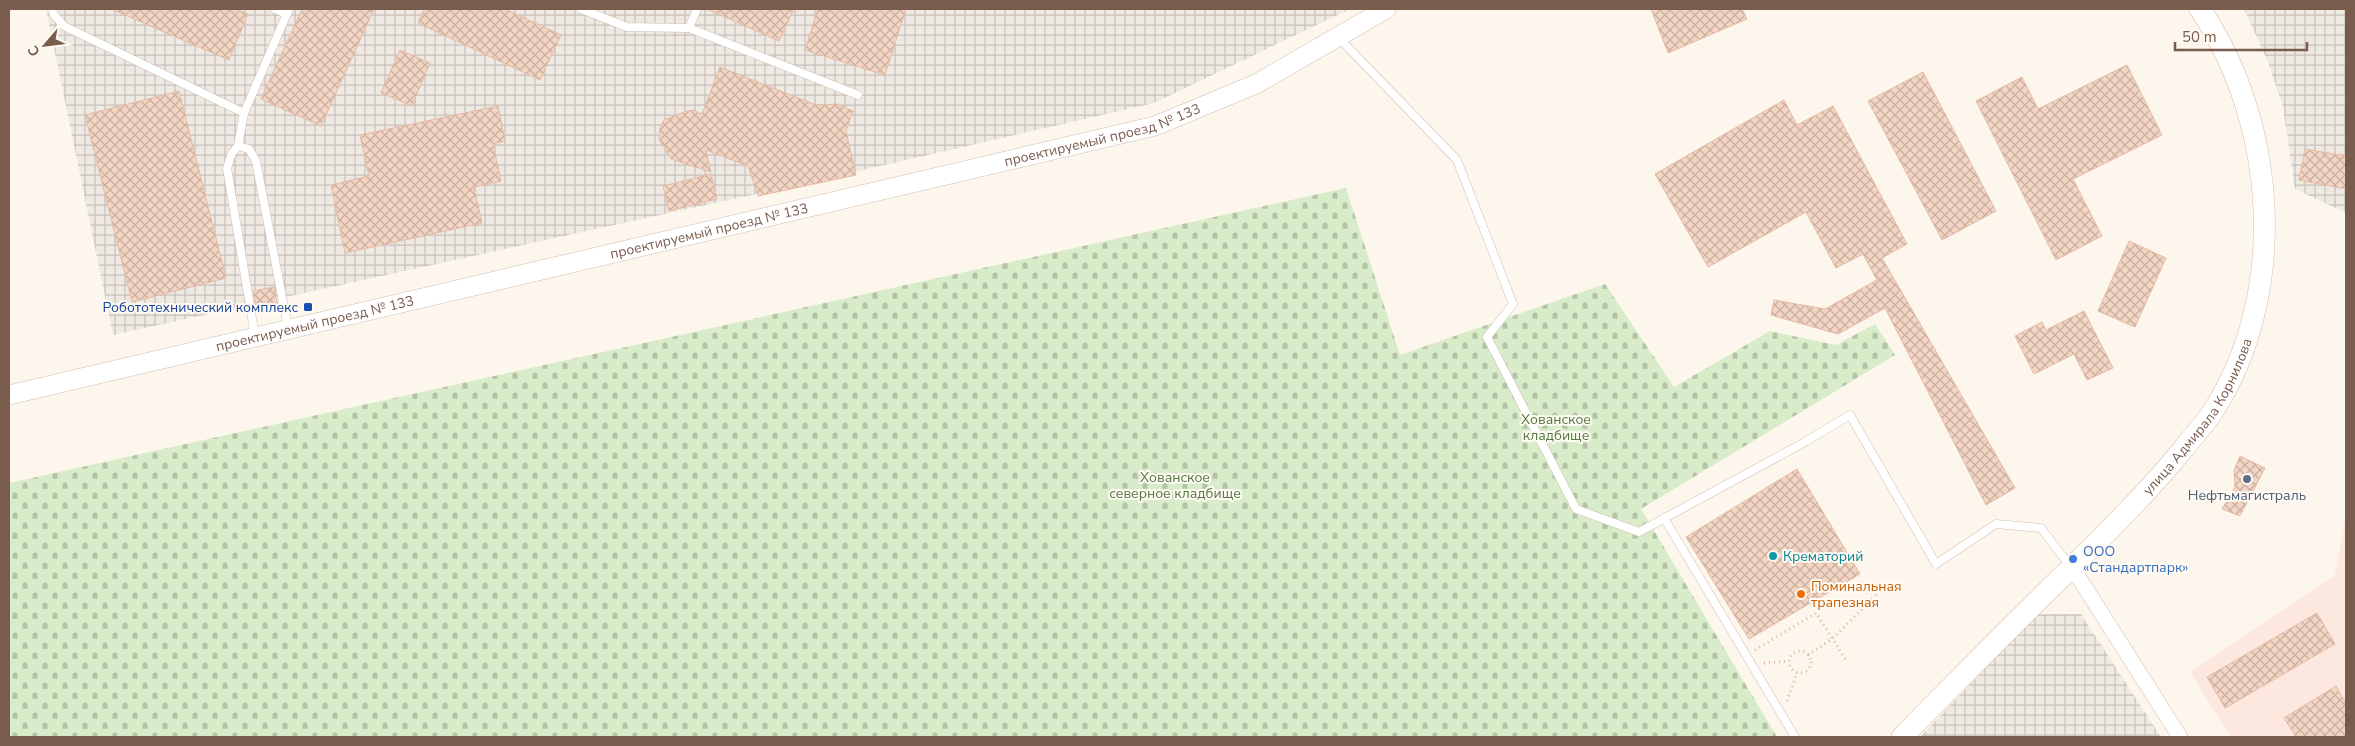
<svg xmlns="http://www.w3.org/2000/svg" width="2355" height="746" viewBox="0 0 2355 746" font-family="'Nunito Sans',sans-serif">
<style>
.commercial{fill:#fde8e0}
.industrial{fill:url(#industrial-grid)}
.cemetery{fill:url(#cemetery-stones)}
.building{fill:url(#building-cross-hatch);stroke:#e6bba3}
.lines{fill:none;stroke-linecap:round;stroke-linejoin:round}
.service-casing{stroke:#d1beb0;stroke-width:9}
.minor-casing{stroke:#d1beb0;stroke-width:16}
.tertiary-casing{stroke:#d1beb0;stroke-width:20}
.secondary-casing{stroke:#d6c0b0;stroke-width:22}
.path{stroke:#d9b8a5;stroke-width:3;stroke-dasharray:1 4;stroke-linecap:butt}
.service{stroke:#fff;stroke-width:8}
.minor{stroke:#fff;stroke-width:15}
.tertiary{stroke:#fff;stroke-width:19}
.secondary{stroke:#fff;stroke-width:21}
.transit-dot{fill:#1a4fb4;stroke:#fffaf3;stroke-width:2}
.service-dot{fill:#5c6f8a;stroke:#fffaf3;stroke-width:2}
.culture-dot{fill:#0f9aa8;stroke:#fffaf3;stroke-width:2}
.shop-dot{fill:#3f7fe0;stroke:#fffaf3;stroke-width:2}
.food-dot{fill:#e8710a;stroke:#fffaf3;stroke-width:2}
.labels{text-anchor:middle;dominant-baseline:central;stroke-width:4;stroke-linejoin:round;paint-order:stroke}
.street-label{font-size:14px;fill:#7a5c4d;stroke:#fffaf3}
.transit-label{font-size:14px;fill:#164399;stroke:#fffaf3;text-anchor:end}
.park-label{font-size:14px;fill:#537a41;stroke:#fffaf3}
.service-label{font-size:14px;fill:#4e5e75;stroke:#fffaf3}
.shop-label{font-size:14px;fill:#366cbe;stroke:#fffaf3;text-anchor:start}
.culture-label{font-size:14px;fill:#0d838f;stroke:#fffaf3;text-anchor:start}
.food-label{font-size:14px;fill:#c56008;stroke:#fffaf3;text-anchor:start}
</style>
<defs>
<pattern id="industrial-grid" width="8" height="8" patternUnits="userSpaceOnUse" patternTransform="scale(1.25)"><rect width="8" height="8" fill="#efe9e4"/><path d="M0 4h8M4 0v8" fill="none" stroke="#c7c0bb"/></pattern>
<pattern id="cemetery-stones" width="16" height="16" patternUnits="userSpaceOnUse" patternTransform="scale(1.25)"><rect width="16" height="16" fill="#d8ecc9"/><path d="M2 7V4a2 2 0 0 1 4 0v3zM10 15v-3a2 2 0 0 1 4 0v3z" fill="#b4c2a5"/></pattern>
<pattern id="building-cross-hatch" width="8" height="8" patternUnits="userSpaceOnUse" patternTransform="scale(1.25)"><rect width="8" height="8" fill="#f3d5c3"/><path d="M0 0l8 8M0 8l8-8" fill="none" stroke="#cab0a1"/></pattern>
</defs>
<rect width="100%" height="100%" fill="#fdf6ec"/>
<polygon class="commercial" points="2346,517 2346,737 2231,737 2190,672 2335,575"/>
<g class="industrial">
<polygon points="46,9 1350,9 1154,103 824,179 113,335"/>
<polygon points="2244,9 2346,9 2346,213 2295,189 2283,107 2268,62"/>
<polygon points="2037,614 2081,614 2161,737 1920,737"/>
</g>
<polygon class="cemetery" points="1346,188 1400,355 1605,284 1674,387 1770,331 1836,345 1875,324 1895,355 1641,509 1777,737 9,737 9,483"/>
<g class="building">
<polygon points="111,9 236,9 248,14 229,60"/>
<polygon points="302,9 374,9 321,126 261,99"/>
<polygon points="424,9 505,9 561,35 540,80 418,23"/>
<polygon points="707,9 794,9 779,41"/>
<polygon points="818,9 906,9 885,75 805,50"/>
<polygon points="1651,9 1742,9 1747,19 1668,53"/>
<polygon points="400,50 430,63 412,106 381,93"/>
<polygon points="2127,65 2162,135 2073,179 2102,236 2056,260 1976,101 2022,77 2038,109"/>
<polygon points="720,67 816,105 837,104 853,111 846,131 856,175 758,196 748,166 706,150 711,172 671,159 659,139 660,128 664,120 684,112 693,110 702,114"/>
<polygon points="1923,72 1996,211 1942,240 1868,101"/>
<polygon points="179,91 226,278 132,302 85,115"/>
<polygon points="1784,100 1797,125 1833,106 1907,244 1882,258 2015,488 1986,505 1885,308 1838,334 1771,315 1774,300 1825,309 1877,280 1863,254 1836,268 1806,212 1708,267 1655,174"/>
<polygon points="498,106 505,141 493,144 501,181 474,187 482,223 345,253 331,185 369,176 360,135"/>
<polygon points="2305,149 2346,156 2346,189 2299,180"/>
<polygon points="711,174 717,199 669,211 663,186"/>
<polygon points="2129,241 2166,258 2135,327 2098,311"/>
<polygon points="274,287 278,308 257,312 253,291"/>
<polygon points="2084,311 2113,368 2087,380 2074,354 2034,374 2015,336 2042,322 2046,330"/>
<polygon points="2240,456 2265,468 2240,516 2222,509 2235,487 2234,470"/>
<polygon points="1797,469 1860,574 1749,639 1686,537"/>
<polygon points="2317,613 2335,644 2225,708 2207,677"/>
<polygon points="2336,686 2346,703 2346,737 2296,737 2284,718"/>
</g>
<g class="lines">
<defs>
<g id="service">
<polyline points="52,9 54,15 64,26 244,113"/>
<polyline points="275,9 287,14"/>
<polyline points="581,9 627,27 689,28 858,95"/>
<polyline points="689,28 697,9"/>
<polyline points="1338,37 1457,160 1513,304 1487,337 1576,509 1639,532 1805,442 1850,415 1936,564 1996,524 2041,528 2070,566"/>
<polyline points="238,146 249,149 256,161 288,328"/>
<polyline points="255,336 227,168 232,153 238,146 244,113 289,9"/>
<polyline points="1664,518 1795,737"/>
</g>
<polyline id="minor" points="2072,567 2180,737"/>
<g id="tertiary">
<path id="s1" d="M 9,395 L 1155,126 L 1256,84 L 1386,9"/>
</g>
<g id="secondary">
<path id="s2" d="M 1902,737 C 1958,680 2015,622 2073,566 C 2112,528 2150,490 2184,448 C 2193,436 2204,425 2212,413 C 2289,294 2278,125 2200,9"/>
</g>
</defs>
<use href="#service" class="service-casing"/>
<use href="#minor" class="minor-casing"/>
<use href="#tertiary" class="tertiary-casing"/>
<use href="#secondary" class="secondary-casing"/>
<g class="path">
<polyline points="1755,650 1816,613 1846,660"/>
<circle cx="1800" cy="662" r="11"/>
<polyline points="1808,655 1832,639 1884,587"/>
<polyline points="1764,663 1788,661"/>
<polyline points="1787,701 1797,673"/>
</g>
<use href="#service" class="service"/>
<use href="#minor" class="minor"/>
<use href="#tertiary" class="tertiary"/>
<use href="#secondary" class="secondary"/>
</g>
<rect class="transit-dot" x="303" y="302" width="10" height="10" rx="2.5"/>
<circle class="service-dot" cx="2247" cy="479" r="5"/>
<circle class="culture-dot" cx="1773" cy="556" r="5"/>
<circle class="shop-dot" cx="2073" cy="559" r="5"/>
<circle class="food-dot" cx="1801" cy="594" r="5"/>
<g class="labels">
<g class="street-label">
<text stroke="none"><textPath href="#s1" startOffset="1124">проектируемый проезд № 133</textPath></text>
<text stroke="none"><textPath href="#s1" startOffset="719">проектируемый проезд № 133</textPath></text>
<text stroke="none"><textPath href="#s1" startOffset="314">проектируемый проезд № 133</textPath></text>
<text stroke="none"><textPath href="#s2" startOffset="438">улица Адмирала Корнилова</textPath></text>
</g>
<g class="transit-label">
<text x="298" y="307">Робототехнический комплекс</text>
</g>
<g class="park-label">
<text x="1556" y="419">Хованское<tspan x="1556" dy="16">кладбище</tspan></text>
<text x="1175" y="477">Хованское<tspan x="1175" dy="16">северное кладбище</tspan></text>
</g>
<g class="service-label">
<text x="2247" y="495">Нефтьмагистраль</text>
</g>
<g class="shop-label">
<text x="2083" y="551">ООО<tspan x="2083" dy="16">«Стандартпарк»</tspan></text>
</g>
<g class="culture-label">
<text x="1783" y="556">Крематорий</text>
</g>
<g class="food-label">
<text x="1811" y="586">Поминальная<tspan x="1811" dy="16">трапезная</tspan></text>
</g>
</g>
<rect width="2355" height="746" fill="none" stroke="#7a5c4d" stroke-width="20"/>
<g transform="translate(45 45) rotate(242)" stroke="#fffaf3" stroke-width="4" paint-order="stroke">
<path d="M0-4L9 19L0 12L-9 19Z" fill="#7a5c4d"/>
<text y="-8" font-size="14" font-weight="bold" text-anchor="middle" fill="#7a5c4d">С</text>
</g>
<path d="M2175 42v8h132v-8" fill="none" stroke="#7a5c4d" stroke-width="2.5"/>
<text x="2182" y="42" font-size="15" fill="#7a5c4d" stroke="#fffaf3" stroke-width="4" paint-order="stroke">50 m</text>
</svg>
